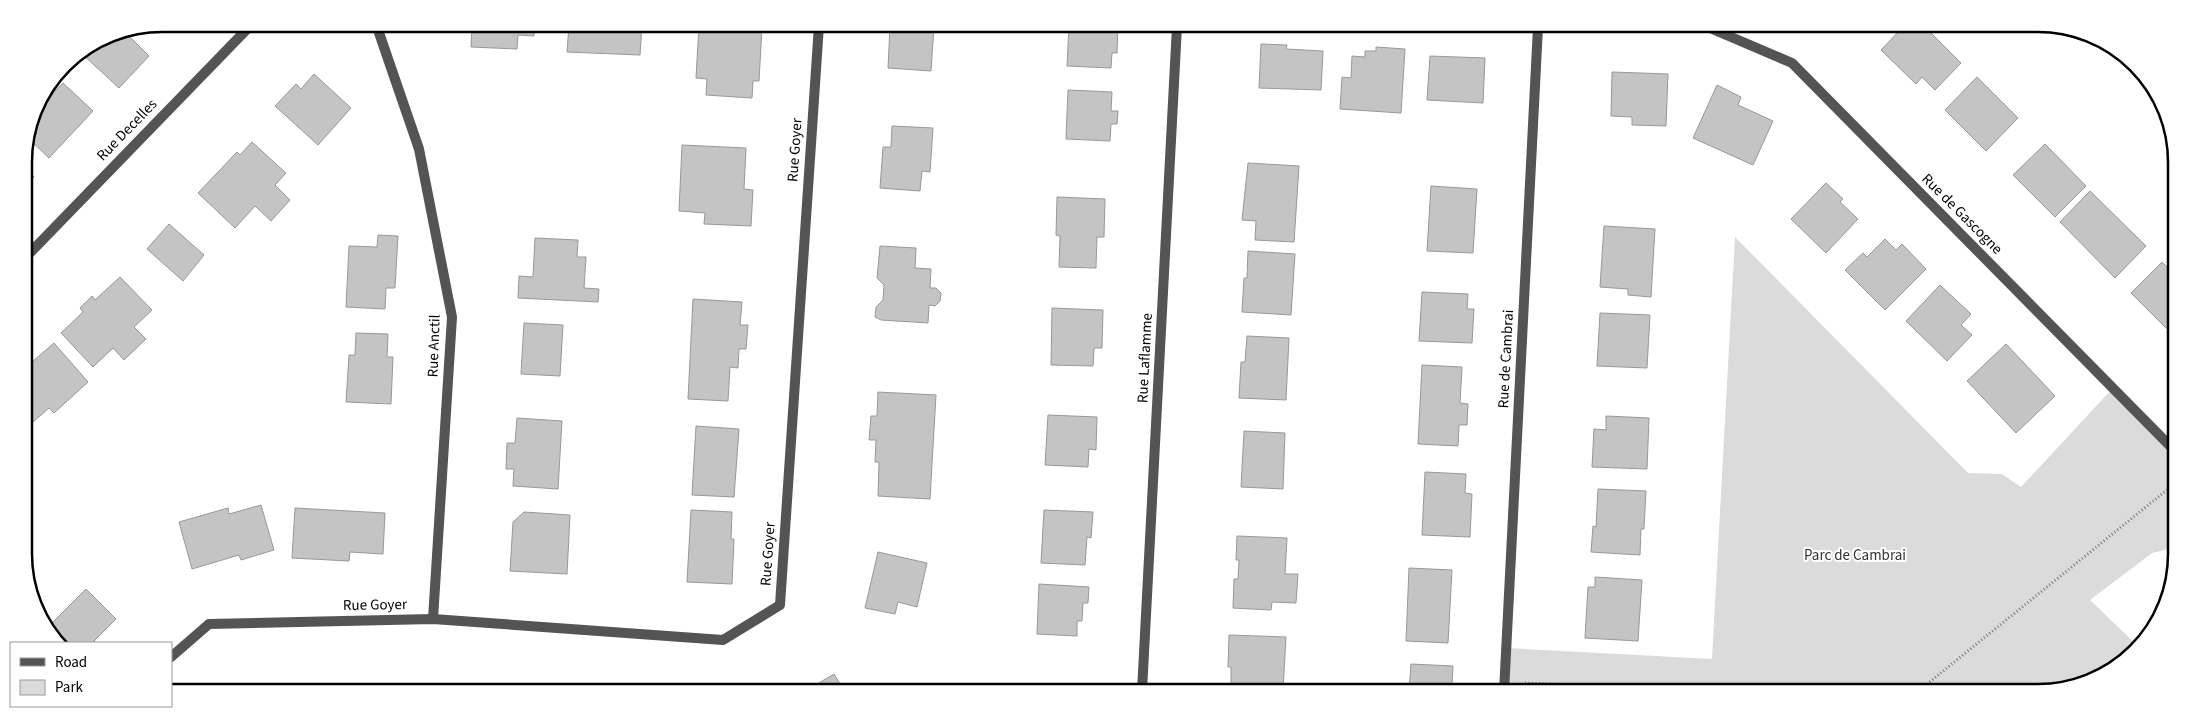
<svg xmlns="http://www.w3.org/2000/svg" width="2201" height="717" viewBox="0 0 2201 717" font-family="'Source Sans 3',sans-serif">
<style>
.green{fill:#dbdbdb}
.building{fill:#c4c4c4;stroke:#989898}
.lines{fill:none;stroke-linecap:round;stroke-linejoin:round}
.path{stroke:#767676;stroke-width:3;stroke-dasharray:1 2.5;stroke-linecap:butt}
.minor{stroke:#545454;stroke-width:10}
.labels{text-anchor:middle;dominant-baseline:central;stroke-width:4;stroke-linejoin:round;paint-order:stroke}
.street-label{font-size:15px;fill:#000;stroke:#fff}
.park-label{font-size:15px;fill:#323232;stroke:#fff}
.rim{fill:none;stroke:#000;stroke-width:2.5}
</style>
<rect width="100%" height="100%" fill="#fff"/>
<polygon class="green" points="1735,237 1968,473 2002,474 2021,487 2113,388 2173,449 2173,548 2152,553 2090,600 2139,647 2123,664 2047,693 1504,692 1506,648 1712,659"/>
<g class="building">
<polygon points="166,24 179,24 173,30"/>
<polygon points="472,25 535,25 534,36 518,35 517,49 471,47"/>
<polygon points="569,25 642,25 640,55 567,52"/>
<polygon points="699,25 762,28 759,81 753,81 752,98 706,95 707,79 696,78"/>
<polygon points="890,26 934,26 931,71 888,68"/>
<polygon points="1069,26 1118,26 1117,53 1112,53 1111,68 1067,66"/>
<polygon points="1902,28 1926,28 1961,63 1935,90 1922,77 1916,84 1881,50"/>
<polygon points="124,31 149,56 119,88 81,53 110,34"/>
<polygon points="1261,44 1287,45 1286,49 1323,51 1321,90 1259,88"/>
<polygon points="1376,47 1405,49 1401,113 1340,109 1342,77 1351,78 1352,56 1365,57 1365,51 1376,51"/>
<polygon points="1430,56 1485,58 1483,103 1427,100"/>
<polygon points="1612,72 1668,74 1666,126 1632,125 1632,117 1611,116"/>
<polygon points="314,74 351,108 318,145 275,106 296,84 301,89"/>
<polygon points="1977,77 2018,118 1986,151 1945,110"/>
<polygon points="63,83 93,111 49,158 28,138 33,114"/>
<polygon points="1717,85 1741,97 1738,105 1773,121 1753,165 1693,138"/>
<polygon points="1068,90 1112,92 1111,111 1118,111 1117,124 1111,124 1110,141 1066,139"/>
<polygon points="892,126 933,128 930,172 922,171 920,191 880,188 883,147 891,147"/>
<polygon points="252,142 286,173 275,185 290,200 271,221 255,206 235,228 198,193 237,152 240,155"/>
<polygon points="2045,144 2086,186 2055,217 2013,175"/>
<polygon points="682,145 746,148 744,189 753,190 751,226 704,224 705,213 679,211"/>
<polygon points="1248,163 1299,166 1294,242 1255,240 1256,221 1242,220"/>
<polygon points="24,168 34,177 24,188"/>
<polygon points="1826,183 1843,199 1840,202 1858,219 1826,253 1791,219"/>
<polygon points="1431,186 1477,189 1473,253 1427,251"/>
<polygon points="2090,191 2146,246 2115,278 2060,222"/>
<polygon points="1057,197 1105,199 1104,237 1097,237 1096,268 1059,267 1060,236 1056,235"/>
<polygon points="169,224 204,255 183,281 147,249"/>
<polygon points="1604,226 1655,229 1651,297 1628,295 1628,289 1600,287"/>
<polygon points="378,235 398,236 395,288 386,288 385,309 346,307 349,246 377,247"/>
<polygon points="535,238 578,240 577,257 586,257 584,288 599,289 598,302 518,298 519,276 533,277"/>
<polygon points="1885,239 1896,250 1902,244 1926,269 1885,310 1845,270 1863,253 1867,257"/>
<polygon points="880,246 916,248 915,268 931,269 930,288 936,288 941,293 940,301 935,306 929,305 928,323 881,320 875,317 876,307 883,300 884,285 877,278"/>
<polygon points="1248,251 1295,254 1291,315 1242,312 1244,278 1247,278"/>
<polygon points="2162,262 2174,274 2174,336 2131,293"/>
<polygon points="120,277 152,310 134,327 146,339 124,360 113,348 93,367 61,333 83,312 80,308 92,296 95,300"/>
<polygon points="1940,285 1971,314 1961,325 1972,335 1947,361 1906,321"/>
<polygon points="1422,292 1468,294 1467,309 1474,309 1472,343 1419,341"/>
<polygon points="693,299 742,302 740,325 748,325 746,349 739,349 738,368 730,367 728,401 688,399"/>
<polygon points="1052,308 1103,310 1102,348 1094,348 1093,366 1051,365"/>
<polygon points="1600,313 1650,315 1647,368 1597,366"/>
<polygon points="524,323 563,325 560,376 521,374"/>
<polygon points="356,333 388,334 387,357 393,357 391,404 346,402 349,355 355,355"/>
<polygon points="1247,336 1289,338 1286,400 1239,398 1241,362 1245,362"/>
<polygon points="54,343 88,382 54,413 49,408 33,422 25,414 25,368"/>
<polygon points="2006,344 2055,396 2016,433 1967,381"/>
<polygon points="1422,365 1462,367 1460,403 1468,404 1467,425 1459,425 1458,446 1418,444"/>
<polygon points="878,392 936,395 930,499 878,496 879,462 875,462 876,440 869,440 871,416 877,416"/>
<polygon points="1048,415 1097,417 1096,450 1089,449 1088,467 1045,465"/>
<polygon points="1606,416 1649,418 1647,469 1592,467 1594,429 1606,430"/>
<polygon points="517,418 562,421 558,489 513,486 514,469 506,469 507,443 515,443"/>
<polygon points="696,426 739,429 734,497 692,495"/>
<polygon points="1244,431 1285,433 1283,489 1241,487"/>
<polygon points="1425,472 1466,474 1465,493 1472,494 1470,537 1422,535"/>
<polygon points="1598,489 1646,491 1644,529 1641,529 1640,555 1591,552 1593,526 1596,527"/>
<polygon points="261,505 274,550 241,560 239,555 192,569 179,522 228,508 229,514"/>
<polygon points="295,508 385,513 383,554 350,552 349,561 292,558"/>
<polygon points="691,510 732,512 731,539 734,539 732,584 687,582"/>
<polygon points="1044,510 1093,512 1091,538 1087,537 1085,565 1041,563"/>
<polygon points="524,512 570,515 567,574 510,571 513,522"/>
<polygon points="1237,536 1287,538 1285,574 1298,574 1296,603 1272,602 1271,610 1233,608 1234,579 1238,579 1239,560 1236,560"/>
<polygon points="878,552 927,563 917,607 898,602 895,614 865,608"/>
<polygon points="1409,568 1452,570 1448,643 1406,641"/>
<polygon points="1595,577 1642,580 1638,641 1585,638 1588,587 1595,587"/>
<polygon points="1039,584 1089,587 1088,603 1083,603 1082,621 1077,621 1077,636 1037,634"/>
<polygon points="86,589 116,619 94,641 97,643 57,643 49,626"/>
<polygon points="1229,635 1286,637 1283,691 1233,691 1233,689 1231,688 1231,667 1228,667"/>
<polygon points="1411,664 1453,666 1452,685 1460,685 1459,692 1409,691"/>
<polygon points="834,674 844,690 807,690"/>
<polygon points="297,684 298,689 276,689"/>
<polygon points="1042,686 1086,688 1086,691 1042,691"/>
</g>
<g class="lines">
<g class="path">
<polyline points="1525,683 1742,692"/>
<polyline points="1916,693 2173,485"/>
</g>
<g class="minor">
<polyline points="376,24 419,149 452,317 433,619"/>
<polyline points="1710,28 1792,63 2173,449"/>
<polyline points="25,258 252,24"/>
<polyline points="171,657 209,624 433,619 723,640 780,605 819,25"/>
<polyline points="1142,691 1177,26"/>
<polyline points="1504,692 1538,27"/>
</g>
</g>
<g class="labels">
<g class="street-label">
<text transform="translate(127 130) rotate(-46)">Rue Decelles</text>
<text transform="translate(795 150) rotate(-86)">Rue Goyer</text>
<text transform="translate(1962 214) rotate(45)">Rue de Gascogne</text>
<text transform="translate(434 346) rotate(-88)">Rue Anctil</text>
<text transform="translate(1145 358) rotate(-87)">Rue Laflamme</text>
<text transform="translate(1506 359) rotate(-87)">Rue de Cambrai</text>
<text transform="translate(768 554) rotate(-86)">Rue Goyer</text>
<text transform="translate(375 605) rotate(-1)">Rue Goyer</text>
</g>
<g class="park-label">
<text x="1855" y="555">Parc de Cambrai</text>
</g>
</g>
<path d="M0 0H2201V717H0ZM162 32H2038A130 130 0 0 1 2168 162V554A130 130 0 0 1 2038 684H162A130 130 0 0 1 32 554V162A130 130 0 0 1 162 32Z" fill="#fff" fill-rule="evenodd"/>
<path class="rim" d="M162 32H2038A130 130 0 0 1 2168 162V554A130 130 0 0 1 2038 684H162A130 130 0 0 1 32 554V162A130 130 0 0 1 162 32Z"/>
<rect x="10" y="642" width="162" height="65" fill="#ffffff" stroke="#999999"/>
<rect x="20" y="658" width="25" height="8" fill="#545454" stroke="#999999"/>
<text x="55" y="667" font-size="15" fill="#000000">Road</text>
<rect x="20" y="680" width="25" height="15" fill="#dbdbdb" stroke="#999999"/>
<text x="55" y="692" font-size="15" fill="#000000">Park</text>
</svg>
